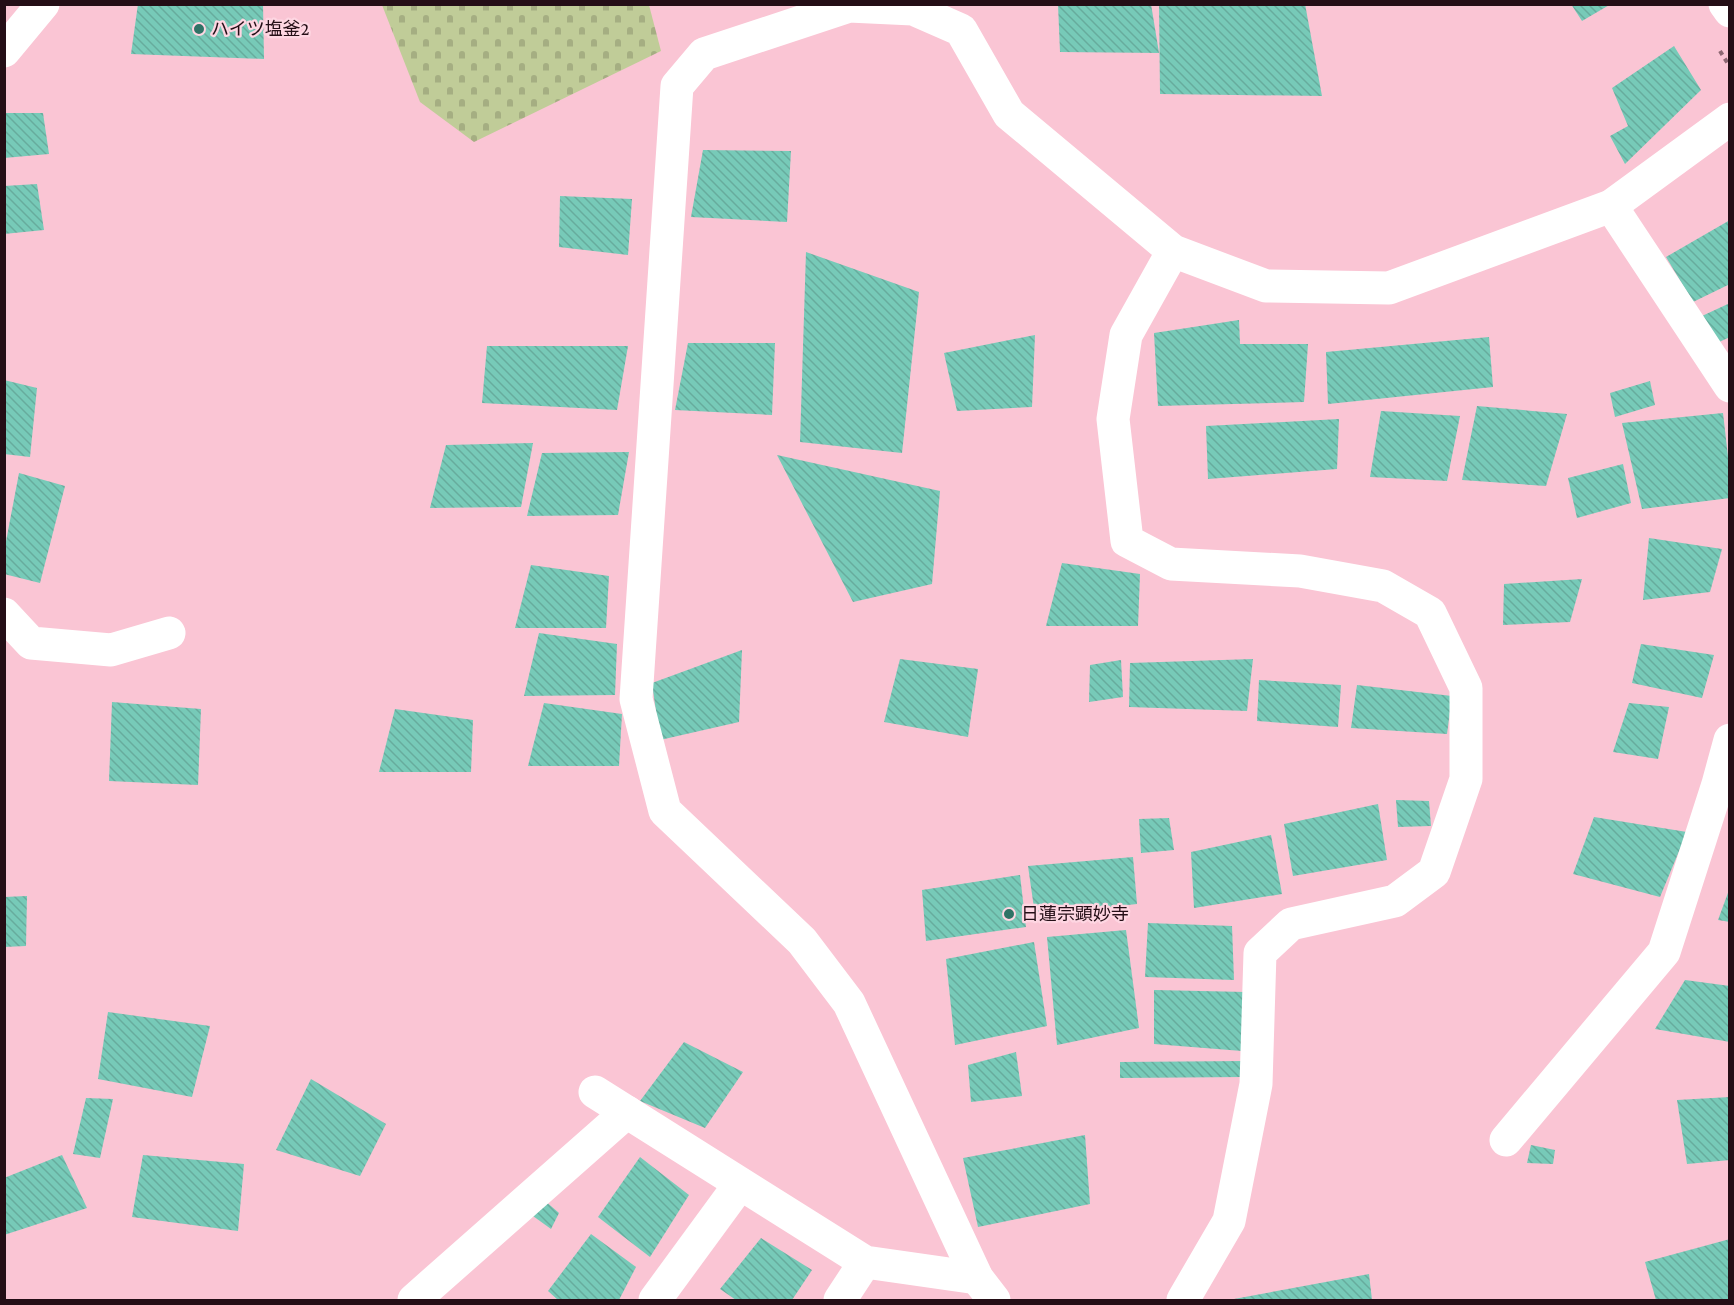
<svg xmlns="http://www.w3.org/2000/svg" width="1734" height="1305" viewBox="0 0 1734 1305" font-family="'Crimson Pro','Noto Sans JP',serif">
<style>
.cemetery{fill:url(#cemetery-stones)}
.building{fill:url(#building-back-hatch)}
.lines{fill:none;stroke-linecap:round;stroke-linejoin:round}
.path{stroke:#8d6873;stroke-width:4;stroke-dasharray:4.5 4.5;stroke-linecap:butt}
.street{stroke:#fff;stroke-width:33}
.secondary{stroke:#fff;stroke-width:33}
.poi-dot{fill:#2f7366;stroke:#fed6e2;stroke-width:2}
.labels{text-anchor:middle;dominant-baseline:central;stroke-width:4.5;stroke-linejoin:round;paint-order:stroke}
.poi-label{font-size:18px;fill:#240e16;stroke:#fed6e2;text-anchor:start}
</style>
<defs>
<pattern id="cemetery-stones" width="16" height="16" patternUnits="userSpaceOnUse" patternTransform="scale(1.5)"><rect width="16" height="16" fill="#c0cc98"/><path d="M2 7V4a2 2 0 0 1 4 0v3zM10 15v-3a2 2 0 0 1 4 0v3z" fill="#a5ae82"/></pattern>
<pattern id="building-back-hatch" width="6" height="6" patternUnits="userSpaceOnUse" patternTransform="scale(1.5)"><rect width="6" height="6" fill="#77cab8"/><path d="M-1 5l2 2M0 0l6 6M5-1l2 2" fill="none" stroke="#67ac9d"/></pattern>
</defs>
<rect width="100%" height="100%" fill="#fac5d4"/>
<polygon class="cemetery" points="382,5 649,5 661,51 474,142 420,102"/>
<g class="building">
<polygon points="138,4 263,4 264,59 131,54"/>
<polygon points="1058,4 1151,4 1159,53 1060,52"/>
<polygon points="1159,4 1305,4 1322,96 1160,94"/>
<polygon points="1571,4 1611,4 1582,21"/>
<polygon points="1674,46 1701,90 1625,164 1610,136 1628,126 1612,88"/>
<polygon points="4,113 43,113 49,154 4,158"/>
<polygon points="703,150 791,151 787,222 691,217"/>
<polygon points="37,184 44,230 4,234 4,186"/>
<polygon points="560,196 632,199 628,255 559,247"/>
<polygon points="1730,220 1730,284 1693,302 1666,257"/>
<polygon points="806,252 919,292 902,453 800,442"/>
<polygon points="1730,303 1730,337 1717,343 1702,316"/>
<polygon points="1239,320 1240,344 1308,344 1304,402 1158,406 1154,333"/>
<polygon points="1035,335 1032,407 957,411 944,353"/>
<polygon points="1489,337 1493,387 1328,404 1326,352"/>
<polygon points="688,343 775,343 772,415 675,410"/>
<polygon points="487,346 628,346 617,410 482,403"/>
<polygon points="4,380 37,388 30,457 4,454"/>
<polygon points="1650,381 1655,405 1615,417 1610,393"/>
<polygon points="1477,406 1567,414 1546,486 1462,480"/>
<polygon points="1381,411 1460,416 1447,481 1370,477"/>
<polygon points="1723,413 1730,474 1730,498 1642,509 1622,423"/>
<polygon points="1339,419 1337,469 1208,479 1206,426"/>
<polygon points="533,443 521,507 430,508 446,445"/>
<polygon points="629,452 618,515 527,516 542,453"/>
<polygon points="777,455 940,491 932,584 853,602"/>
<polygon points="1623,464 1631,503 1577,518 1568,478"/>
<polygon points="19,473 65,486 40,583 4,574 4,552"/>
<polygon points="1649,538 1722,549 1710,592 1643,600"/>
<polygon points="1062,563 1140,574 1138,626 1046,626"/>
<polygon points="531,565 609,576 606,628 515,628"/>
<polygon points="1582,579 1570,622 1503,625 1504,584"/>
<polygon points="539,633 617,644 615,695 524,696"/>
<polygon points="1641,644 1714,655 1702,698 1632,683"/>
<polygon points="742,650 739,722 660,740 652,683"/>
<polygon points="900,659 978,669 968,737 884,722"/>
<polygon points="1253,659 1247,711 1129,707 1130,663"/>
<polygon points="1121,660 1123,697 1089,702 1090,665"/>
<polygon points="1259,680 1341,685 1338,727 1257,721"/>
<polygon points="1357,685 1452,696 1447,734 1351,728"/>
<polygon points="112,702 201,709 198,785 109,781"/>
<polygon points="544,703 622,714 619,766 528,766"/>
<polygon points="1629,703 1669,707 1658,759 1613,752"/>
<polygon points="395,709 473,720 471,772 379,772"/>
<polygon points="1396,800 1429,801 1431,826 1398,827"/>
<polygon points="1378,804 1387,860 1293,876 1284,824"/>
<polygon points="1594,817 1687,832 1660,897 1573,874"/>
<polygon points="1169,818 1174,850 1141,853 1139,819"/>
<polygon points="1271,835 1282,894 1194,908 1191,852"/>
<polygon points="1133,857 1137,904 1035,915 1028,866"/>
<polygon points="1020,875 1026,927 926,941 922,890"/>
<polygon points="1729,890 1730,922 1718,920"/>
<polygon points="27,896 26,946 4,947 4,897"/>
<polygon points="1148,923 1232,926 1234,980 1145,977"/>
<polygon points="1126,930 1139,1028 1057,1045 1047,937"/>
<polygon points="1034,942 1047,1026 955,1045 946,959"/>
<polygon points="1685,980 1730,986 1730,1042 1655,1029"/>
<polygon points="1154,990 1247,992 1242,1051 1154,1044"/>
<polygon points="108,1012 210,1026 192,1097 98,1079"/>
<polygon points="684,1042 743,1072 705,1128 640,1101"/>
<polygon points="1016,1052 1022,1096 971,1102 968,1065"/>
<polygon points="1245,1061 1244,1077 1120,1078 1120,1062"/>
<polygon points="311,1079 386,1124 360,1176 276,1150"/>
<polygon points="1730,1097 1730,1160 1687,1164 1677,1100"/>
<polygon points="86,1098 113,1099 100,1158 73,1154"/>
<polygon points="1085,1135 1090,1204 978,1227 963,1158"/>
<polygon points="1531,1145 1555,1150 1553,1164 1527,1163"/>
<polygon points="62,1155 87,1208 4,1235 4,1178"/>
<polygon points="143,1155 244,1164 238,1231 132,1217"/>
<polygon points="640,1157 689,1195 650,1257 598,1217"/>
<polygon points="544,1200 559,1213 551,1229 533,1216"/>
<polygon points="591,1234 636,1267 619,1300 558,1300 548,1291"/>
<polygon points="761,1238 812,1270 792,1300 736,1300 720,1289"/>
<polygon points="1730,1239 1730,1300 1656,1300 1645,1262"/>
<polygon points="1369,1274 1372,1300 1234,1300 1234,1299"/>
</g>
<g class="lines">
<polyline class="path" points="1720,51 1730,67"/>
<g class="street">
<polyline points="4,51 43,4"/>
<polyline points="1611,206 1730,386"/>
<polyline points="1173,251 1126,335 1113,419 1127,541 1171,564 1300,571 1383,586 1430,613 1466,688 1466,779 1434,872 1395,901 1291,924 1260,953 1256,1084 1229,1221 1183,1300"/>
<polyline points="4,614 31,643 111,650 169,633"/>
<polyline points="595,1092 865,1262 977,1278"/>
<polyline points="1506,1140 1664,952 1718,784 1730,740"/>
<polyline points="414,1300 627,1112"/>
<polyline points="655,1300 740,1184"/>
<polyline points="840,1300 865,1262"/>
<polyline points="994,1300 977,1278 849,1003 802,941 665,811 636,699 677,86 704,54 849,6 913,9 961,30 1009,114 1173,251 1266,286 1389,288 1611,206 1730,119"/>
</g>
<polyline class="secondary" points="1725,4 1730,11"/>
</g>
<g class="poi-dot">
<circle cx="199" cy="29" r="6"/>
<circle cx="1009" cy="914" r="6"/>
</g>
<g class="labels">
<g class="poi-label">
<text x="211" y="29">ハイツ塩釜2</text>
<text x="1021" y="914">日蓮宗顕妙寺</text>
</g>
</g>
<rect width="1734" height="1305" fill="none" stroke="#240e16" stroke-width="12"/>
</svg>
